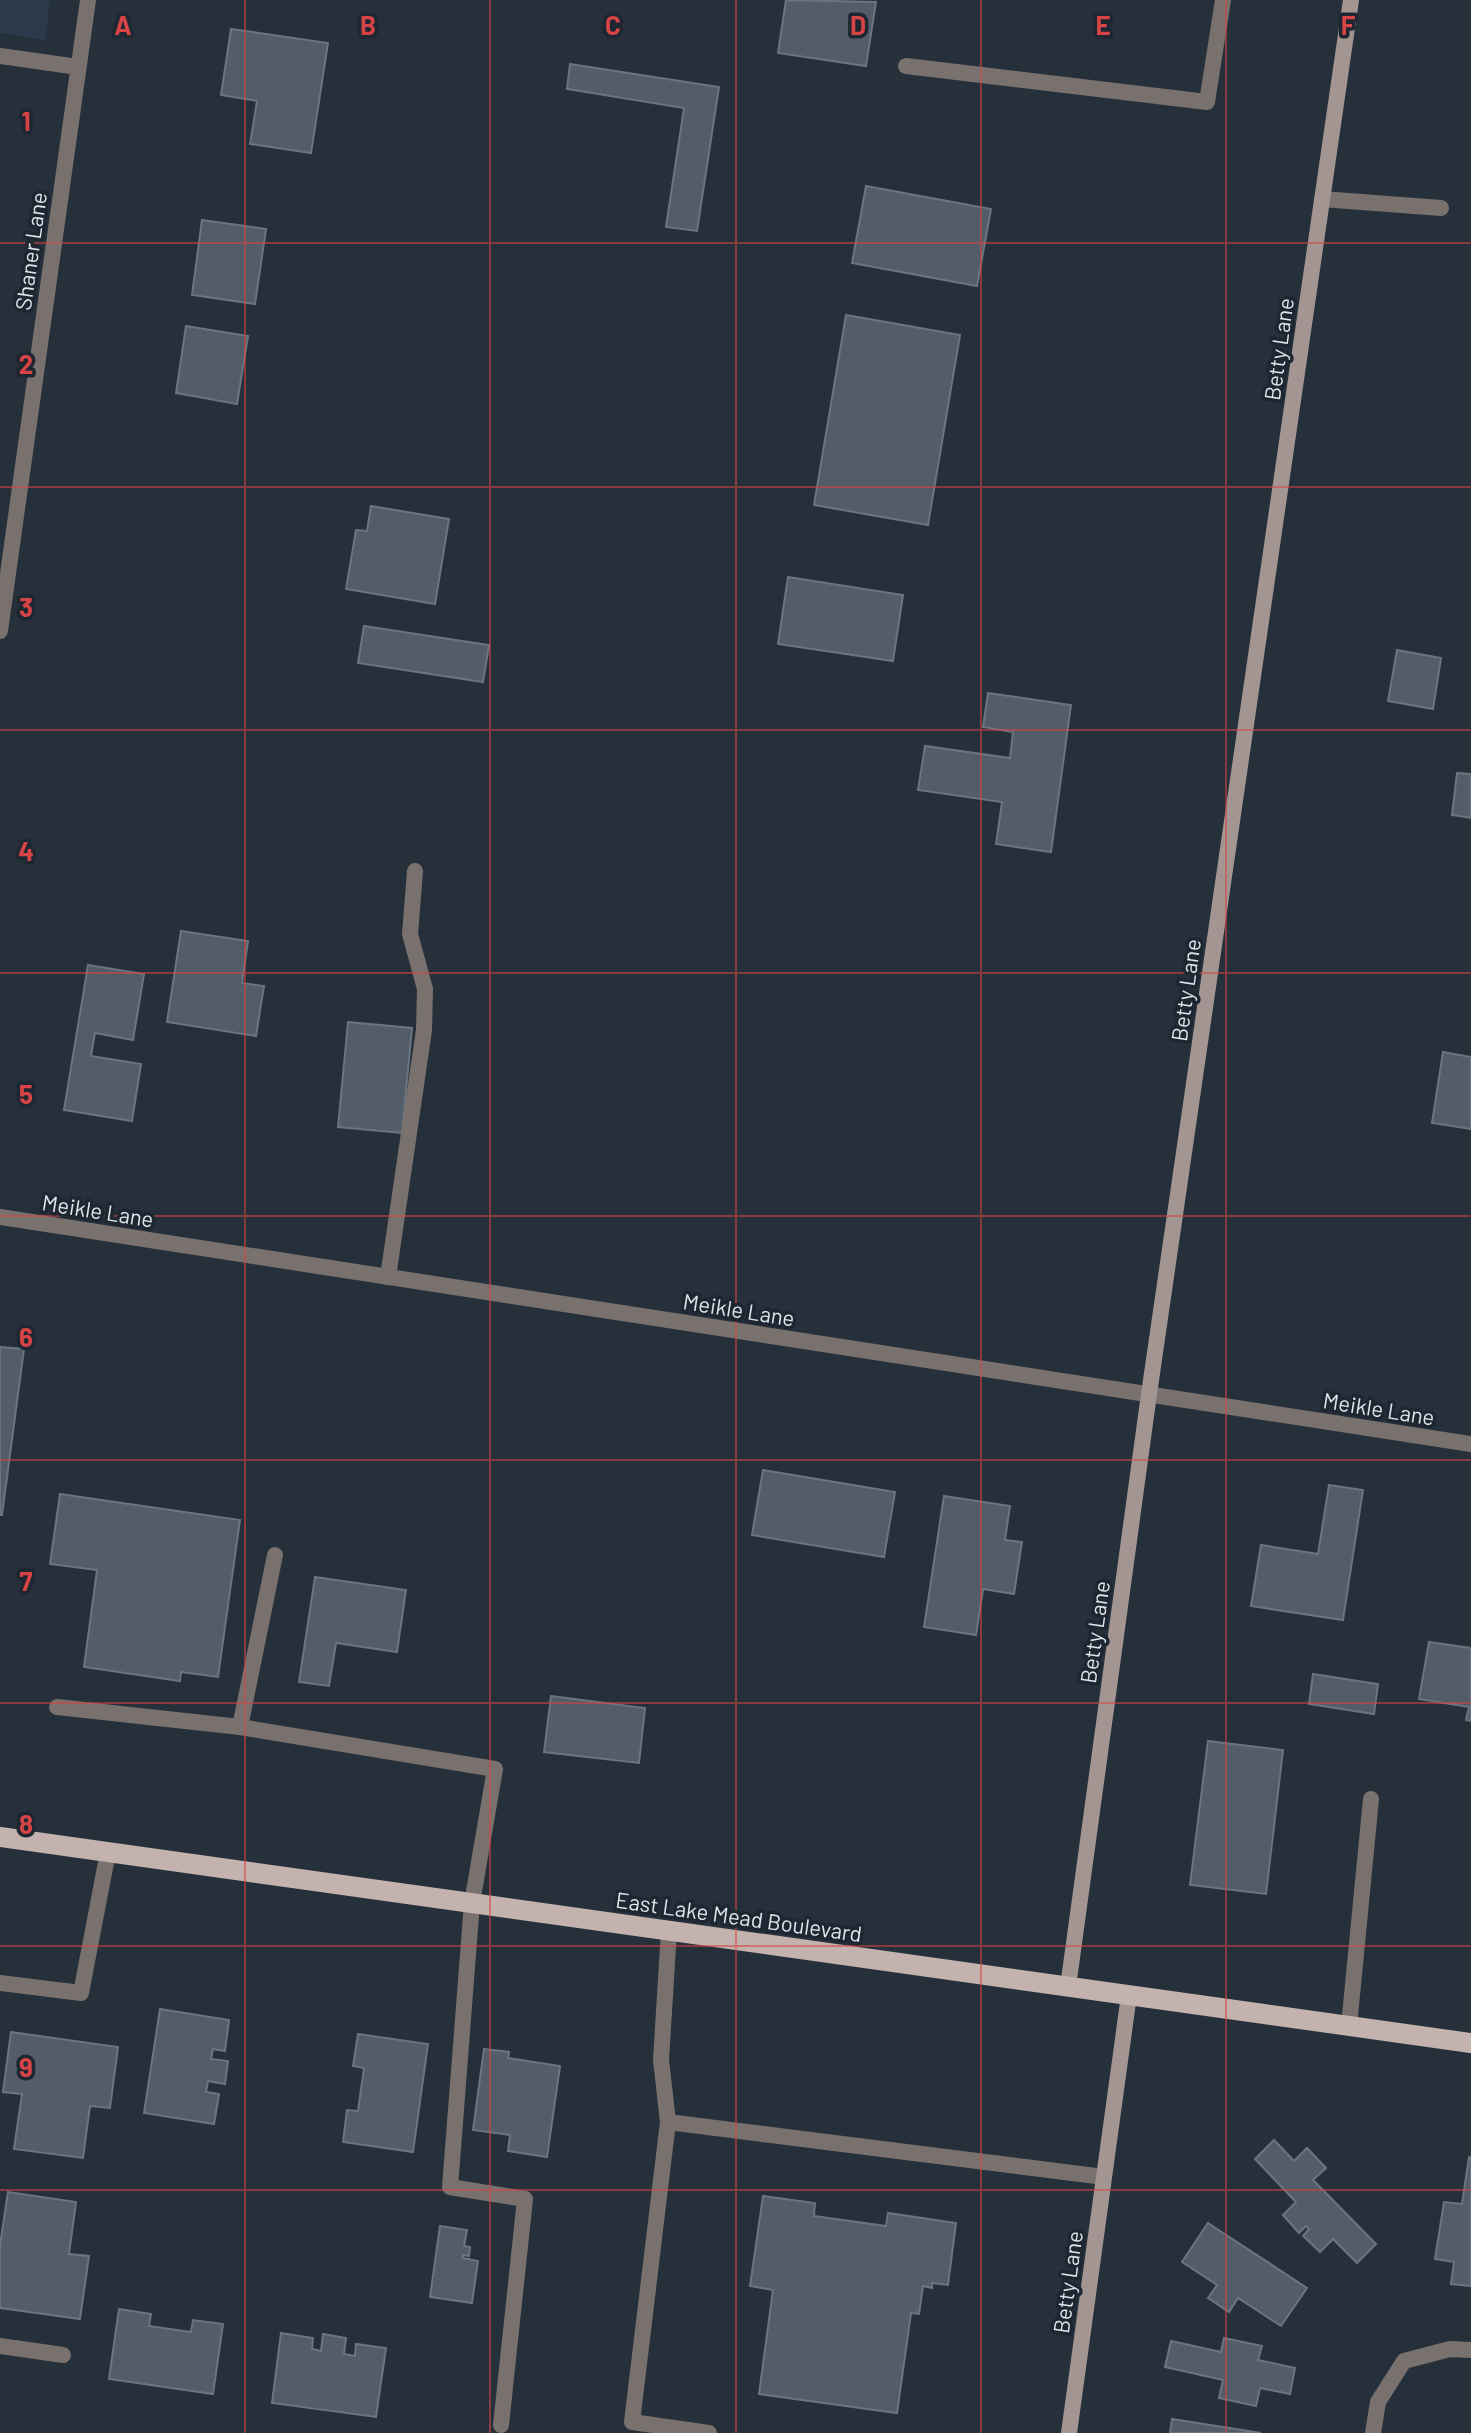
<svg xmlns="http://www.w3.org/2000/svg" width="1471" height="2433" viewBox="0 0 1471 2433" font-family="Barlow,sans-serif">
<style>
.built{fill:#2b3a4a}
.building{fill:#525d69;stroke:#6a7582;stroke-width:2}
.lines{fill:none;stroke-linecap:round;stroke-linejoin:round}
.lane{stroke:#79716e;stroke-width:16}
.street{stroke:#79716e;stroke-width:16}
.secondary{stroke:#a39692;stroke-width:16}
.primary{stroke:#c3b2ad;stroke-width:20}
.grid{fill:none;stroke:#d74445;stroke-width:2;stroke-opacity:0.55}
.labels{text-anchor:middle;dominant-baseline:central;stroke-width:7;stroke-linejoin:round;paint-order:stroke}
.street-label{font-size:22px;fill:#dee4eb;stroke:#1d2631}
.grid-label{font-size:26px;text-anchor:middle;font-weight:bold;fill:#d74445;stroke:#1d2631;stroke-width:7;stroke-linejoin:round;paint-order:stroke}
</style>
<rect width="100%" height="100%" fill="#26303b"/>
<polygon class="built" points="0,0 50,0 45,40 0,33"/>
<g class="building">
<polygon points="786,0 876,2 866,66 778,53"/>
<polygon points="231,29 328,43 311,153 250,144 257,101 221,95"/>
<polygon points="570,64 719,87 697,231 666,227 684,108 567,89"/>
<polygon points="866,186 991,209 977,286 852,263"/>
<polygon points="202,220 266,229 255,304 192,295"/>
<polygon points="846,315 960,335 928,525 814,505"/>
<polygon points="186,326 248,336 237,404 176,393"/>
<polygon points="371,506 449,519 435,604 346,589 356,530 367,531"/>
<polygon points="788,577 903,595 893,661 778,644"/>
<polygon points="364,626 489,645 483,682 358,663"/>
<polygon points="1397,650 1441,658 1433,709 1388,701"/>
<polygon points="988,693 1071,705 1051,852 996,844 1002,802 918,790 925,746 1010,758 1013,732 983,727"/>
<polygon points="1457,773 1471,774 1471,818 1452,815"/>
<polygon points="181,931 248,941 242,983 264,986 256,1036 167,1022"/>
<polygon points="88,965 144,974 133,1040 95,1033 91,1056 141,1064 132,1121 64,1110"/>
<polygon points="348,1022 412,1028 402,1133 338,1127"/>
<polygon points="1443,1052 1471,1057 1471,1129 1432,1123"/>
<polygon points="0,1347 24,1349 2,1515 0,1515"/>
<polygon points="763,1470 895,1492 884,1557 752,1535"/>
<polygon points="1329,1485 1363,1490 1343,1620 1251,1606 1261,1545 1318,1554"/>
<polygon points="60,1494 240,1520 218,1677 181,1672 180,1681 84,1667 97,1570 50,1564"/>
<polygon points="944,1496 1010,1506 1005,1540 1022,1542 1014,1594 983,1589 976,1635 924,1627"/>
<polygon points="315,1577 406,1590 397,1652 336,1643 329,1686 299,1682"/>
<polygon points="1429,1642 1471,1648 1471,1721 1466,1720 1469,1707 1419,1699"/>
<polygon points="1313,1674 1378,1684 1374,1714 1309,1704"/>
<polygon points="551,1696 645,1708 639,1763 544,1752"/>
<polygon points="1208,1741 1283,1750 1266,1894 1190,1885"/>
<polygon points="160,2009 229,2020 225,2051 213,2049 211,2059 228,2061 225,2084 208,2081 206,2092 219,2094 214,2124 144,2113"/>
<polygon points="11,2032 118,2047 110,2108 90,2106 83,2158 14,2149 22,2094 3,2092"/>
<polygon points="358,2034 428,2044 413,2152 343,2142 347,2110 358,2111 364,2068 353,2066"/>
<polygon points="484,2049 509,2052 508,2058 560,2066 547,2157 508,2151 510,2135 473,2130"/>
<polygon points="1274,2140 1294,2161 1307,2148 1326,2168 1313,2180 1376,2244 1357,2263 1333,2239 1320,2252 1303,2236 1309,2229 1306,2226 1299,2233 1283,2215 1296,2202 1255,2159"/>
<polygon points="1469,2157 1471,2158 1471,2286 1451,2284 1454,2262 1435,2259 1444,2202 1462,2204"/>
<polygon points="8,2192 76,2202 69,2254 89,2256 80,2319 0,2308 0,2245"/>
<polygon points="763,2196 815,2203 814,2216 886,2226 888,2213 956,2223 948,2285 932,2283 932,2288 923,2286 919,2314 911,2313 897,2413 759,2394 773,2290 750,2286"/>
<polygon points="1208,2223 1307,2288 1281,2326 1238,2298 1229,2312 1208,2298 1217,2285 1182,2262"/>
<polygon points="440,2226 467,2230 464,2246 470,2247 469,2256 463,2255 463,2258 478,2261 472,2303 430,2297"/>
<polygon points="119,2309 151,2314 149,2326 191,2332 193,2320 223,2324 213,2394 109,2379"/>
<polygon points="281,2333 313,2338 312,2349 321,2351 323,2334 346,2338 344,2354 355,2356 356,2344 386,2348 376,2417 272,2403"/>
<polygon points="1224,2338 1262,2346 1258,2360 1295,2368 1290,2394 1260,2388 1256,2406 1219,2398 1223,2380 1165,2367 1171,2341 1221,2352"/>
<polygon points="1172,2419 1261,2433 1170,2433"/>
</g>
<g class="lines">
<g class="lane">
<polyline points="906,66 1207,102 1223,0"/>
<polyline points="1322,199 1441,208"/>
<polyline points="388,1277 424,1030 425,989 410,934 415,871"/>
<polyline points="57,1707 240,1727 495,1769 472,1903 450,2187 525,2199 501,2425"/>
<polyline points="240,1727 275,1555"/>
<polyline points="669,1931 661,2060 668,2122 632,2422 709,2433"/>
<polyline points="0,1983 81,1993 108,1852"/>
<polyline points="1349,2026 1371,1799"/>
<polyline points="668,2122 1104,2177"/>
<polyline points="0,2346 63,2355"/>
</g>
<g class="street">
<polyline points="0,56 78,67"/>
<polyline points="0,631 88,0"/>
<polyline points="0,1217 1471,1444"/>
<polyline points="1373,2433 1378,2402 1404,2361 1450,2349 1471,2350"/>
</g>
<g class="secondary">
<polyline points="1068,1987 1149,1394 1351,0"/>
<polyline points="1069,2433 1129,1995"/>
</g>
<polyline class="primary" points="0,1837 1471,2043"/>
</g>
<path class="grid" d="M 245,0 L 245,2433M 490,0 L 490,2433M 736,0 L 736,2433M 981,0 L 981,2433M 1226,0 L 1226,2433M 0,243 L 1471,243M 0,487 L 1471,487M 0,730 L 1471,730M 0,973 L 1471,973M 0,1216 L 1471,1216M 0,1460 L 1471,1460M 0,1703 L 1471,1703M 0,1946 L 1471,1946M 0,2190 L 1471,2190"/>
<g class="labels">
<g class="street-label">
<text transform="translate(30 251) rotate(-82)">Shaner Lane</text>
<text transform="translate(1278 349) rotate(-82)">Betty Lane</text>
<text transform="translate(1185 990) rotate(-82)">Betty Lane</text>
<text transform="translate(98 1210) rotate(9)">Meikle Lane</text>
<text transform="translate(739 1309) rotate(9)">Meikle Lane</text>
<text transform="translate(1379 1408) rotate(9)">Meikle Lane</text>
<text transform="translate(1094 1632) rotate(-82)">Betty Lane</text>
<text transform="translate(739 1916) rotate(8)">East Lake Mead Boulevard</text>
<text transform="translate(1067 2282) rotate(-82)">Betty Lane</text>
</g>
</g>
<g class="grid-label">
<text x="123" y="35">A</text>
<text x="368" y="35">B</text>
<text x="613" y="35">C</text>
<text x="858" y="35">D</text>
<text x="1103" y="35">E</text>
<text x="1348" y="35">F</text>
<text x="26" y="131">1</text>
<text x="26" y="374">2</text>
<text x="26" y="617">3</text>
<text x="26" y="861">4</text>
<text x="26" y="1104">5</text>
<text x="26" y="1347">6</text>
<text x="26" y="1591">7</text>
<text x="26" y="1834">8</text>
<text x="26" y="2077">9</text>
</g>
</svg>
